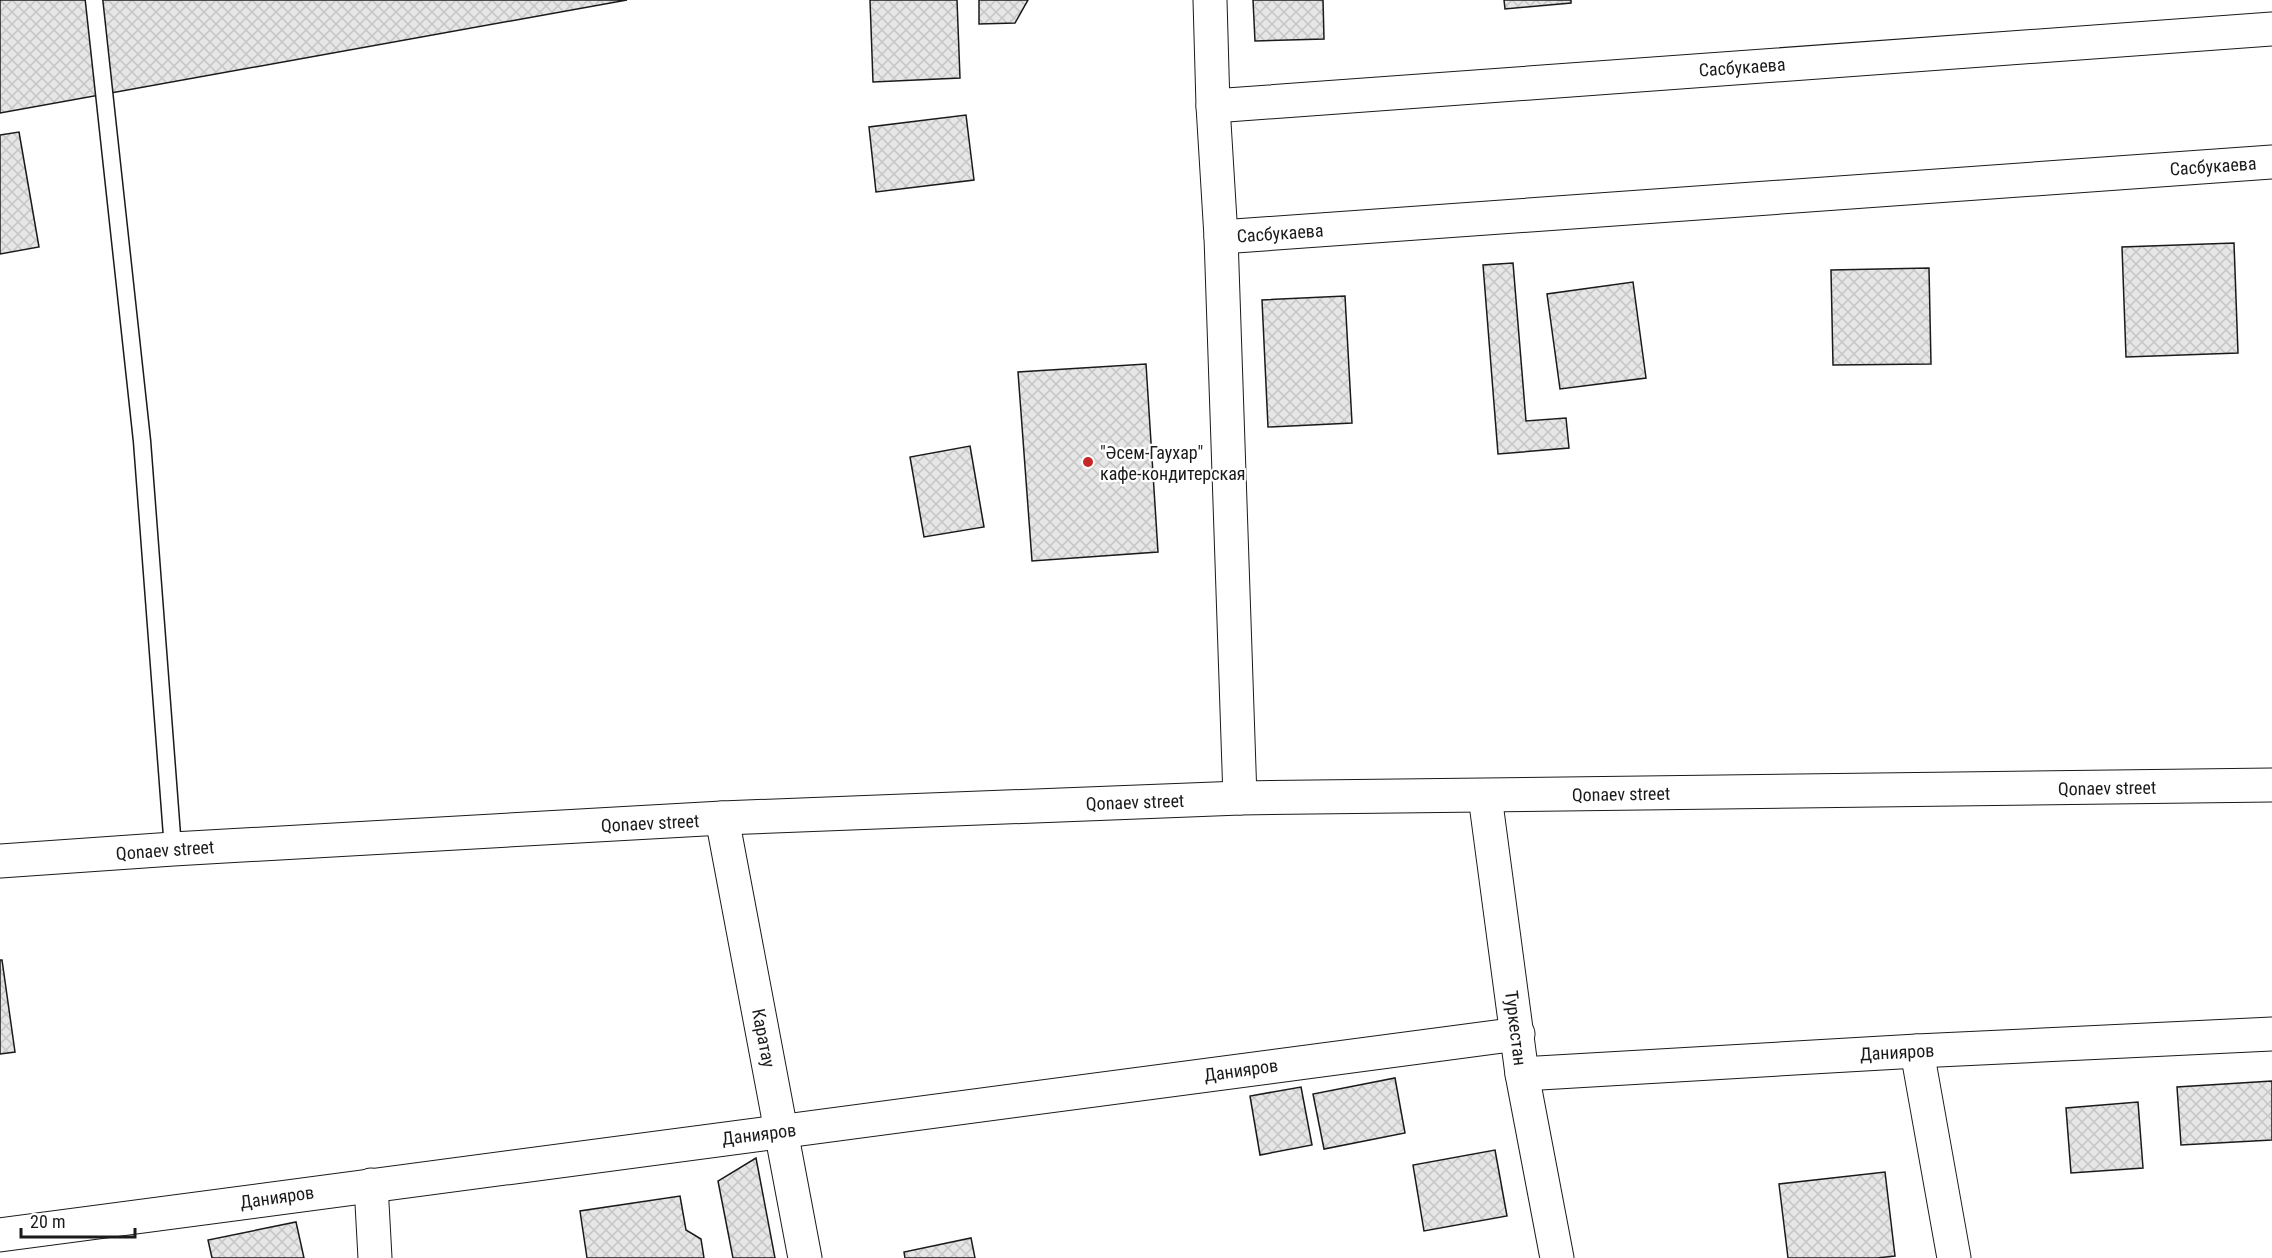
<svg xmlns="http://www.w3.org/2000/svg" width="2272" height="1258" viewBox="0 0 2272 1258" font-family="'Roboto Condensed',sans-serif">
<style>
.building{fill:url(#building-cross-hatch);stroke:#1a1a1a;stroke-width:1.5}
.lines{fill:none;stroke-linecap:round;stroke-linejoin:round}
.service-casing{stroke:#1a1a1a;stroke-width:19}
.minor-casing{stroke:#1a1a1a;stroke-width:35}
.secondary-casing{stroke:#1a1a1a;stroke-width:35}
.service{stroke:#fff;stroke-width:16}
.minor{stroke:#fff;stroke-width:33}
.secondary{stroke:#fff;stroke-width:33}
.poi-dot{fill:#c62828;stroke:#fff;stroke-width:2}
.labels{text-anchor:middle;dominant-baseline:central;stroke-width:4.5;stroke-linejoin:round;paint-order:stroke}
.street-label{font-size:18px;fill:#1a1a1a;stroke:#fff}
.poi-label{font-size:18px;fill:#1a1a1a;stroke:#fff;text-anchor:start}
</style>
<defs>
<pattern id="building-cross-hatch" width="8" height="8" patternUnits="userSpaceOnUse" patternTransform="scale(1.5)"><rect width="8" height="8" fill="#e6e6e6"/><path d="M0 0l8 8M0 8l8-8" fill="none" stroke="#c5c5c5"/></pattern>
</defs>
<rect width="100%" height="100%" fill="#fff"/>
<g class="building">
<polygon points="0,0 627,0 0,113"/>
<polygon points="870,0 957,0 960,78 873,82"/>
<polygon points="979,0 1028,0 1015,23 979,24"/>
<polygon points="1253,0 1323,0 1324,39 1255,41"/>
<polygon points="1504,0 1571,0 1571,3 1505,9"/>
<polygon points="966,115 974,180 876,192 869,127"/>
<polygon points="19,132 39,247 0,254 0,135"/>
<polygon points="2234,243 2238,353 2126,357 2122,247"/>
<polygon points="1513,263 1526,421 1566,418 1569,448 1498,454 1483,265"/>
<polygon points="1929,268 1931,364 1833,365 1831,270"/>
<polygon points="1633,282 1646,378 1560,389 1547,294"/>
<polygon points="1345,296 1352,423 1268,427 1262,300"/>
<polygon points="1146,364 1158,552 1032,561 1018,372"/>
<polygon points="970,446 984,527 924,537 910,457"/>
<polygon points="0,960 2,960 15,1052 0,1054"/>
<polygon points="1395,1078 1405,1133 1324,1149 1313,1094"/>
<polygon points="2272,1081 2272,1140 2181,1145 2177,1087"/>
<polygon points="1301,1087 1312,1145 1260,1155 1250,1096"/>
<polygon points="2138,1102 2143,1168 2071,1173 2066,1108"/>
<polygon points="1495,1150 1507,1216 1424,1231 1413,1165"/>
<polygon points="756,1158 775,1258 733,1258 718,1181"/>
<polygon points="1885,1172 1895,1256 1877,1258 1788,1258 1779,1184"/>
<polygon points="680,1196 686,1230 701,1239 704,1258 587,1258 580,1211"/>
<polygon points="296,1222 304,1258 212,1258 208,1240"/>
<polygon points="971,1238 975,1258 905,1258 904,1252"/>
</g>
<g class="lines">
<defs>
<polyline id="service" points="94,0 142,441 173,849"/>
<g id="minor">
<polyline points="1210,0 1213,106 1221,237 1240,798"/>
<polyline points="1213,106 2272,29"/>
<polyline points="1221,237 2272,162"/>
<polyline points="1485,796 1522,1074 1557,1258"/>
<polyline points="722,818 805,1258"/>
<polyline points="1917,1051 1954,1258"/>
<polyline points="1522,1074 1917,1051 2272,1034"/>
<polyline points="371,1185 375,1258"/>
<polyline points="0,1235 1518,1034"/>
</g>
<polyline id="secondary" points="0,861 173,849 722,818 1240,798 2272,785"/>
</defs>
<use href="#service" class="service-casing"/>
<use href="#minor" class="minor-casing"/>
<use href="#secondary" class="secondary-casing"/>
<use href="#service" class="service"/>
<use href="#minor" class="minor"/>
<use href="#secondary" class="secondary"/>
</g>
<circle class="poi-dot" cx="1088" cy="462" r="6"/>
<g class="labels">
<g class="street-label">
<text transform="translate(1742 67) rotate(-4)">Сасбукаева</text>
<text transform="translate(2213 166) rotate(-4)">Сасбукаева</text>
<text transform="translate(1280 233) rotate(-4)">Сасбукаева</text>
<text transform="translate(2107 788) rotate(-1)">Qonaev street</text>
<text transform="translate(1621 794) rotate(-1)">Qonaev street</text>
<text transform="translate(1135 802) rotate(-2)">Qonaev street</text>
<text transform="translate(650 823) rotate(-3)">Qonaev street</text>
<text transform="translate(165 850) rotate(-4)">Qonaev street</text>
<text transform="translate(1516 1028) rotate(83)">Туркестан</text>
<text transform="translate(764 1038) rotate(79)">Каратау</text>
<text transform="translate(1897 1052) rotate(-3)">Данияров</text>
<text transform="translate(1241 1070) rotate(-8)">Данияров</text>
<text transform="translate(759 1134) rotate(-7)">Данияров</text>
<text transform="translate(277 1197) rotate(-8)">Данияров</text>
</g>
<g class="poi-label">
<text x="1100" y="452">"Әсем-Гаухар"<tspan x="1100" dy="21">кафе-кондитерская</tspan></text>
</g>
</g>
<path d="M21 1228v9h114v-9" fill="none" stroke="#1a1a1a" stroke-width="3"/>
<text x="30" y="1228" font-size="18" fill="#1a1a1a" stroke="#ffffff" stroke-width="4.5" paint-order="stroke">20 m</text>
</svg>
